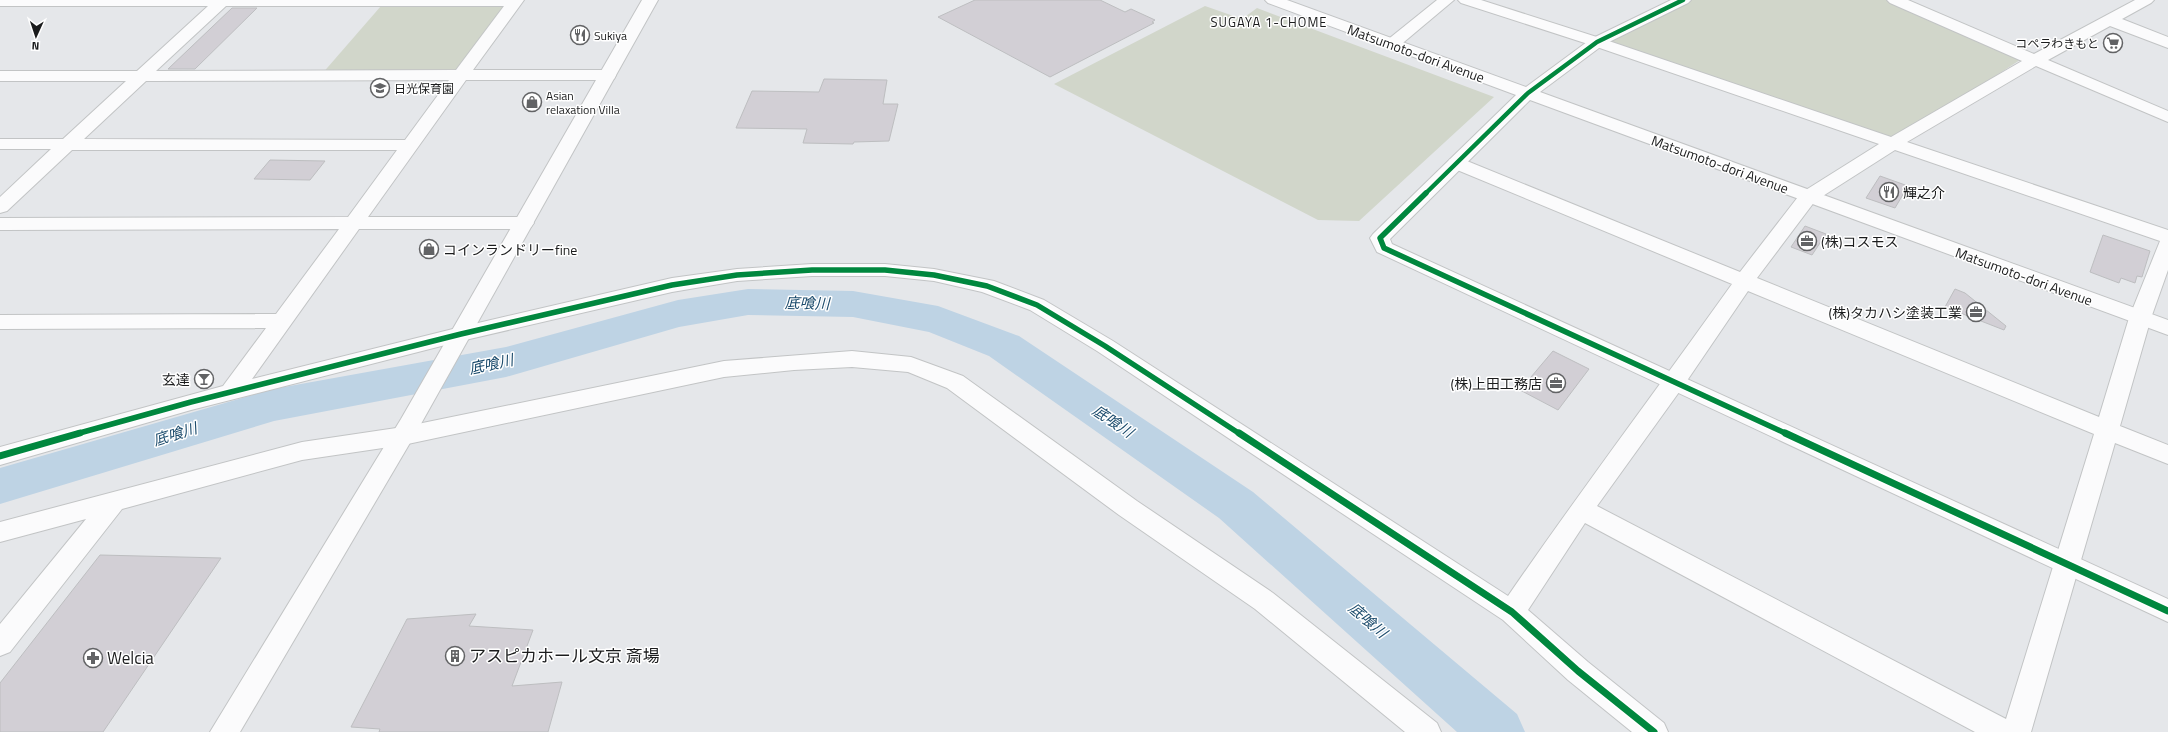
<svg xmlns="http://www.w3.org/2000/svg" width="2168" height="732" viewBox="0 0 2168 732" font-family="'Titillium Web','Noto Sans JP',sans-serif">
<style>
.green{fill:#d1d6ca}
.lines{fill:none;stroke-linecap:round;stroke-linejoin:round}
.river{fill:#bed3e4;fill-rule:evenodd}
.building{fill:#d2cfd5;stroke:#bdbec0}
.minor-casing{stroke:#c2c4c5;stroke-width:2}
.tertiary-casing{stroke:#c2c4c5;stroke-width:2}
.minor{fill:#fbfbfc;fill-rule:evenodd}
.tertiary{fill:#fbfbfc;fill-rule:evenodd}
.cycleway-far2-casing{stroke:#fff;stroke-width:6}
.cycleway-far1-casing{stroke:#fff;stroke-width:8}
.cycleway-casing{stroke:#fff;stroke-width:10}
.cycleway-far2{stroke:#00873e;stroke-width:4.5}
.cycleway-far1{stroke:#00873e;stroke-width:5.5}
.cycleway{stroke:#00873e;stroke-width:7}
.labels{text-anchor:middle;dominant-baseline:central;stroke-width:3;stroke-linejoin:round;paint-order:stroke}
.far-poi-label{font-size:12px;fill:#1b1c1d;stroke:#fff;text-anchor:start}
.far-neighbourhood-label{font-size:13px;letter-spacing:1px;fill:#1b1c1d;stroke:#fff}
.street-label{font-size:14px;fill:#1b1c1d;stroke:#fff}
.poi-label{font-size:14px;fill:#1b1c1d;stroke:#fff;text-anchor:start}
.water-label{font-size:15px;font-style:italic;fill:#1b4b6c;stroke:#fff}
.near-poi-label{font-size:17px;fill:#1b1c1d;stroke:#fff;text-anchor:start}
</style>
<rect width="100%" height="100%" fill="#e5e7ea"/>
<g class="green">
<polygon points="1689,0 1895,0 2026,56 1893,143 1597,42"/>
<polygon points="515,1 461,75 321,75 381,6"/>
<polygon points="1205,6 1242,19 1257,8 1494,97 1359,221 1318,220 1054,84"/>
</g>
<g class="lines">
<polygon class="river" points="748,289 853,291 938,306 1019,336 1253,492 1517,714 1525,732 1457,732 1219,518 989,356 929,332 853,317 748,315 679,327 506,377 274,421 0,504 0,468 273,389 506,347 678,300"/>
</g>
<g class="building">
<polygon points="975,0 1100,0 1125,12 1131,9 1155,20 1152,22 1154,23 1050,77 938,17"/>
<polygon points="232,8 257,8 195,69 168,69"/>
<polygon points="824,79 887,80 883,104 898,104 889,141 854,142 853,144 803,143 807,129 736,128 752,91 819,92"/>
<polygon points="270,160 325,161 310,180 254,179"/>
<polygon points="1880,176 1908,186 1895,208 1866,198"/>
<polygon points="1805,226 1826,234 1812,255 1791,247"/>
<polygon points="2103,235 2150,251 2142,277 2137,276 2135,283 2121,278 2119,283 2090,272"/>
<polygon points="1955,289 1965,293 2006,326 2004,330 1945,307"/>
<polygon points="1553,351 1589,369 1558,410 1520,390"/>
<polygon points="100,555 221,558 103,732 0,732 0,683"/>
<polygon points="476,614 469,626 533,630 512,686 562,682 548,732 379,732 380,729 351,727 407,619"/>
</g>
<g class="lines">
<defs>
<g id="minor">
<path d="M 0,0 L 524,0 L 473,70 L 608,70 L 614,71 L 616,75 L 614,79 L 608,80 L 466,80 L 368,217 L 524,217 L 531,219 L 534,223 L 531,227 L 524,229 L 359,229 L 252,379 L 461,327 L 672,278 L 737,269 L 812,264 L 885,264 L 934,269 L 994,281 L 1044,300 L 1113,341 L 1508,596 C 1581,490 1658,388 1732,284 L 1450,167 L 1447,163 L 1450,159 L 1456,158 L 1462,159 L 1740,272 L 1801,193 L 1879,144 L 1591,45 L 1461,3 L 1458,0 L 1481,0 L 1603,39 L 1891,137 L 2022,61 L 1890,3 L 1887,0 L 1908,0 L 2034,54 L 2135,0 L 2154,0 L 2151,3 L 2122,19 L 2168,37 L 2168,48 L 2110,26 L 2048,60 L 2168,111 L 2168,122 L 2036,66 L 1907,142 L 2168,230 L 2168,270 L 2151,318 L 2120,426 L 2168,445 L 2168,464 L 2115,443 L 2031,732 L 1975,732 L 1585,523 L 1528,610 L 1588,662 L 1664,723 L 1668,732 L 1632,732 L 1568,680 L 1503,620 L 1097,351 L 1030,310 L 982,292 L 934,281 L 885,276 L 812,276 L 737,281 L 672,292 L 461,341 L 191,410 L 0,465 L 0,447 L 223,386 L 266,328 L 0,329 L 0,315 L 276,314 L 339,229 L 0,230 L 0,218 L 348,217 L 397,150 L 72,150 L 7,211 L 0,213 L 0,197 L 51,149 L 0,149 L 0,139 L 63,139 L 126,81 L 0,81 L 0,71 L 137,71 L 208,6 L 0,6 ZM 226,6 L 504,6 L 456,70 L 156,71 ZM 449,80 L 405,140 L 84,139 L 146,81 ZM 1895,150 L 2160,241 L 2129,318 L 2099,417 L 1757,278 L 1815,201 ZM 1748,291 L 2094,434 L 2006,719 L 1597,506 L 1682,388 Z"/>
<polygon points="1437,0 1454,0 1398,47 1386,47 1384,44 1386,41"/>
<polygon points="852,351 911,357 963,376 1137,501 1273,593 1437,723 1441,732 1405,732 1255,609 1119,515 947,388 908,372 852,367 794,370 724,377 403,445 302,460 122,509 10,652 0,656 0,624 86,519 0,542 0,522 302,442 403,427 724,361"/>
</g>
<g id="tertiary">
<polygon points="642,0 658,0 417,431 240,732 210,732 401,419"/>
<polygon points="1265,0 1287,0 1526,87 1591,39 1671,0 1691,0 1688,3 1603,45 1540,92 2168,320 2168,335 1530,100 1390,239 1392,244 2168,599 2168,622 1377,252 1370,238 1373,234 1516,95 1268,3"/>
</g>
</defs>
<use href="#minor" class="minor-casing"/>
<use href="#tertiary" class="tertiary-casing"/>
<use href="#minor" class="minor"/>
<use href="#tertiary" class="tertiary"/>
<defs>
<polyline id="cycleway-far2" points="1425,194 1528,93 1597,42 1683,0"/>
<g id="cycleway-far1">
<polyline points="1426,193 1380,238 1384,248 1787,434"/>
<polyline points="76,434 191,402 461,334 672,285 737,275 812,270 885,270 934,275 987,286 1037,305 1105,346 1240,434"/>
</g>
<g id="cycleway">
<polyline points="1239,433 1512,612 1578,671 1654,732"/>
<polyline points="1785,433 2168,611"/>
<polyline points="0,456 80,433"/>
</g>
</defs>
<use href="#cycleway-far2" class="cycleway-far2-casing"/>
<use href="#cycleway-far1" class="cycleway-far1-casing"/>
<use href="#cycleway" class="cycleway-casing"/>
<use href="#cycleway-far2" class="cycleway-far2"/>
<use href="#cycleway-far1" class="cycleway-far1"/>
<use href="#cycleway" class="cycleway"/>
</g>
<defs>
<symbol id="restaurant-ring" viewBox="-11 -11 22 22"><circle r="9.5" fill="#fff" stroke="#626365" stroke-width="1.5"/><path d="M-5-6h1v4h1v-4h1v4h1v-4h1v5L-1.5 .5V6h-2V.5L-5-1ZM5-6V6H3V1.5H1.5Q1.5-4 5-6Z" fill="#626365"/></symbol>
<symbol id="supermarket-ring" viewBox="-11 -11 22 22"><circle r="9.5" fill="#fff" stroke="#626365" stroke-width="1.5"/><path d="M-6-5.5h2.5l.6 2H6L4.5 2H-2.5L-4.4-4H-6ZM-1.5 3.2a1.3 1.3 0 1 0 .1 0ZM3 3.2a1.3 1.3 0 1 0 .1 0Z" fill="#626365"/></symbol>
<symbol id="school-ring" viewBox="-11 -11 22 22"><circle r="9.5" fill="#fff" stroke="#626365" stroke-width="1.5"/><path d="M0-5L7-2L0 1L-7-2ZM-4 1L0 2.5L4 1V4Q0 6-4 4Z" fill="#626365"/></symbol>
<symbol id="shop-ring" viewBox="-11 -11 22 22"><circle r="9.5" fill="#fff" stroke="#626365" stroke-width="1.5"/><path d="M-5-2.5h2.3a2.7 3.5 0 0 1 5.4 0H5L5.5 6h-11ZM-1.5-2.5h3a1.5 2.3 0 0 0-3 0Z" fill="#626365"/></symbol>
<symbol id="office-ring" viewBox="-11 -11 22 22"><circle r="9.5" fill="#fff" stroke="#626365" stroke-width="1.5"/><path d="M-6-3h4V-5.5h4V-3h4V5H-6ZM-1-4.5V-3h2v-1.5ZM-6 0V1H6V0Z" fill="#626365"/></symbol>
<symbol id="bar-ring" viewBox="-11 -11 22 22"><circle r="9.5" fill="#fff" stroke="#626365" stroke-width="1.5"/><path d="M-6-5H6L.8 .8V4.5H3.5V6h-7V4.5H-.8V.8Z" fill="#626365"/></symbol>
<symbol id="building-ring" viewBox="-11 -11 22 22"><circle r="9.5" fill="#fff" stroke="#626365" stroke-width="1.5"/><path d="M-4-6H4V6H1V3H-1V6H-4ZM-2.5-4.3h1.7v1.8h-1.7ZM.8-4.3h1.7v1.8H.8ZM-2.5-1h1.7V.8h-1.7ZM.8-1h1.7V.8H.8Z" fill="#626365"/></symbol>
<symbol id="pharmacy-ring" viewBox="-11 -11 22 22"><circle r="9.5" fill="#fff" stroke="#626365" stroke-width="1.5"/><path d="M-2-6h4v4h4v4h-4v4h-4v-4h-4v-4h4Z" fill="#626365"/></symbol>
</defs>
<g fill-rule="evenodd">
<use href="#restaurant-ring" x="569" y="24" width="22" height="22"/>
<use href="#supermarket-ring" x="2102" y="32" width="22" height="22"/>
<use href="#school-ring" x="369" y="77" width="22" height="22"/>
<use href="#shop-ring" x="521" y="91" width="22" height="22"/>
<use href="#restaurant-ring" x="1878" y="181" width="22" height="22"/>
<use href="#office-ring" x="1796" y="230" width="22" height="22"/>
<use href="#shop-ring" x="418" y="238" width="22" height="22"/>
<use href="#office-ring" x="1965" y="301" width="22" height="22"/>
<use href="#bar-ring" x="193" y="368" width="22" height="22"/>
<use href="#office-ring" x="1545" y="372" width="22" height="22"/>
<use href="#building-ring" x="444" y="645" width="22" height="22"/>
<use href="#pharmacy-ring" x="82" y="647" width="22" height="22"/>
</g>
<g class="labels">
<g class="far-poi-label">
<text x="594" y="35">Sukiya</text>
<text x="2099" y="43" text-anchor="end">コペラわきもと</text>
<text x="394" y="88">日光保育園</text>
<text x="546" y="95">Asian<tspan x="546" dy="14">relaxation Villa</tspan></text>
</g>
<g class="far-neighbourhood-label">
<text x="1269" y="22">SUGAYA 1-CHOME</text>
</g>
<g class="street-label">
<text transform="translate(1416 53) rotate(20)">Matsumoto-dori Avenue</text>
<text transform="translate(1720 164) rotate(20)">Matsumoto-dori Avenue</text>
<text transform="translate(2024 276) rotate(20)">Matsumoto-dori Avenue</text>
</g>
<g class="poi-label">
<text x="1903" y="192">輝之介</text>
<text x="1821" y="241">(株)コスモス</text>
<text x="443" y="249">コインランドリーfine</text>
<text x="1962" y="312" text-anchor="end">(株)タカハシ塗装工業</text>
<text x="190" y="379" text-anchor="end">玄達</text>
<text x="1542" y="383" text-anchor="end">(株)上田工務店</text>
</g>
<g class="water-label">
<text transform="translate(807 303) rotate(1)">底喰川</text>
<text transform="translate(491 364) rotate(-12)">底喰川</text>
<text transform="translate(1113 421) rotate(34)">底喰川</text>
<text transform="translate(175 434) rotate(-17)">底喰川</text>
<text transform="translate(1368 620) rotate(41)">底喰川</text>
</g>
<g class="near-poi-label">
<text x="469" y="656">アスピカホール文京 斎場</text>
<text x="107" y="658">Welcia</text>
</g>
</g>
<g transform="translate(36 36) rotate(183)" stroke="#ffffff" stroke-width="3" paint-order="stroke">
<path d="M0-3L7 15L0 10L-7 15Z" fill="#1b1c1d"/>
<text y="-6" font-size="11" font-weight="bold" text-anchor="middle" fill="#1b1c1d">N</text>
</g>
</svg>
